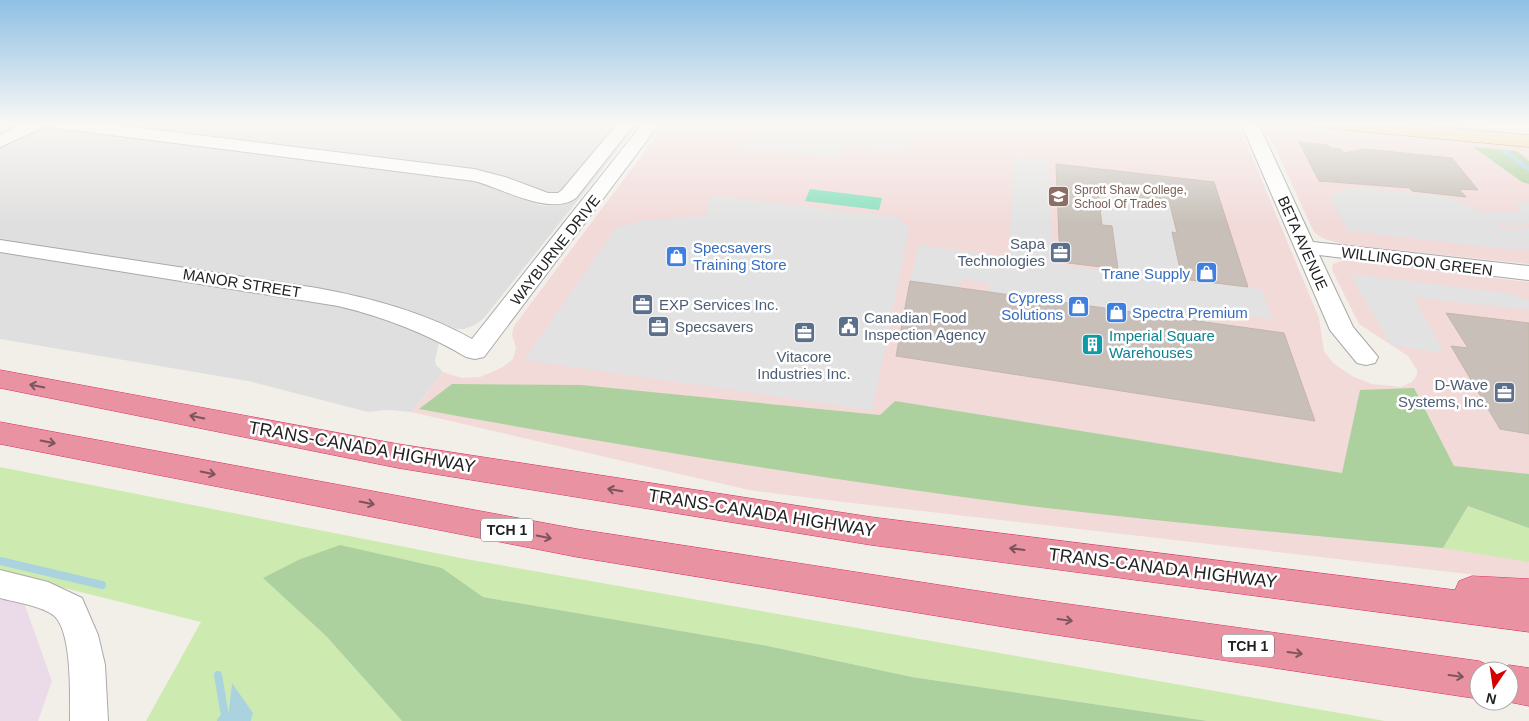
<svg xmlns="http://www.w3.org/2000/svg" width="1529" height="721" viewBox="0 0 1529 721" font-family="Arial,sans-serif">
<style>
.residential{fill:#e0dfdf}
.commercial{fill:#f2dad9}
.industrial{fill:#ebdbe8}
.education{fill:#ffffe5}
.grass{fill:#cdebb0}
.forest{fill:#add19e}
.pitch{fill:#88e0be}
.parking{fill:#e2e2e2}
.water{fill:#aad3df}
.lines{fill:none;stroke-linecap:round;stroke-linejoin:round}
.stream-far1{stroke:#aad3df;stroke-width:4.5}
.stream{stroke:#aad3df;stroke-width:8}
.building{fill:#c7bfb8;stroke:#c4b6ab}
.minor-casing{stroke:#a9a9a9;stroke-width:2}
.major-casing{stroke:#a06b00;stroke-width:1}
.highway-casing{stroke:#dc2a67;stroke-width:1}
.minor{fill:#fff;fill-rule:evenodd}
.major{fill:#fcd6a4;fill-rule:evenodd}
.highway{fill:#e892a2;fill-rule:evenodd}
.oneway{stroke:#7b545c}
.labels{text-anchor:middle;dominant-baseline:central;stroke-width:5;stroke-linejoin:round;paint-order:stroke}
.far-education-label{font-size:12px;fill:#785e54;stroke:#fff;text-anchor:start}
.shield{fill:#fff;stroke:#646464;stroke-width:1}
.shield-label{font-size:14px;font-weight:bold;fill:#222}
.service-label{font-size:15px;fill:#4e5e75;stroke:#fff;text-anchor:start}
.street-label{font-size:15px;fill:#222;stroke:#fff}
.shop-label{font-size:15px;fill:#366cbe;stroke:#fff;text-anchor:start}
.culture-label{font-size:15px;fill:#0d838f;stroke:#fff;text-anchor:start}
.near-street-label{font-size:18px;fill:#222;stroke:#fff}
</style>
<rect width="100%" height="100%" fill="#f2efe9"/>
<g class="residential">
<polygon points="88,123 621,123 564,191 558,194 545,194 501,175 477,171"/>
<polygon points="634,123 639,123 484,318 475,325 464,329 457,329 405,310 0,242 0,145 41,127 466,178 491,183 540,205 548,206 562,205 572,200"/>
<polygon points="0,251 319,301 390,319 439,342 435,360 436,365 443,372 411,412 387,410 368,412 248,381 0,339"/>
</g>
<g class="commercial">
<polygon points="666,123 1238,123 1319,318 1324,351 1333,363 1352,376 1372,384 1401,387 1412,382 1417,375 1417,370 1408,356 1359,324 1332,270 1333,264 1341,261 1351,261 1529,282 1529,581 835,501 749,490 411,412 443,372 462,378 480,377 503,367 513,359 516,348 512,335 514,326"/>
<polygon points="1266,123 1299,123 1329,128 1529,144 1529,264 1341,244 1322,238 1314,232 1266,128"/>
</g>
<polygon class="industrial" points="0,598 24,603 52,681 38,721 0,721"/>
<polygon class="education" points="1452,123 1529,123 1529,130"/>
<g class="grass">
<polygon points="0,467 466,559 1385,721 1208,721 912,677 768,646 482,597 442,568 298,560 264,578 326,636 402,721 251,721 253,713 232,684 228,716 224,721 146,721 201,622 0,572"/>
<polygon points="1468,506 1529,528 1529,562 1443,548"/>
</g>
<g class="forest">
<polygon points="1473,147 1517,151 1529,161 1529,184 1522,182"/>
<path d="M 452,384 L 581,385 L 880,415 L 895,401 L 1342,473 L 1360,390 L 1414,388 L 1454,466 L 1529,474 L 1529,528 L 1468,506 L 1443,548 C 1300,534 1157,522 1015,504 C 815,478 617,445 419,409 Z"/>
<polygon points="340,545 442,568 483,597 768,646 912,677 1208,721 402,721 326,636 263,578 298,560"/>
</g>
<polygon class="pitch" points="810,189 882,198 879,210 805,201"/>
<g class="parking">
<polygon points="691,123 763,123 877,135 880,123 914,123 907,152 845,145 840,158 739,147 749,130"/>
<polygon points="1013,157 1049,161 1052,264 1119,273 1112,227 1102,225 1099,198 1105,193 1169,201 1177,233 1172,233 1182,279 1261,289 1273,319 1209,311 1211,323 988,292 989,283 961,279 960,288 911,281 918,245 1009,257"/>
<polygon points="1359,187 1434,195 1449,198 1477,210 1499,212 1524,210 1514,203 1529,201 1529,224 1508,227 1499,221 1496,222 1506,230 1529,227 1529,249 1514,250 1348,231 1329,197 1341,191"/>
<polygon points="711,195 902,218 902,224 910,225 872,410 524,360 616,228 644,220 705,216"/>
<polygon points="1350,274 1513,294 1529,301 1529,310 1414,297 1444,353 1391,345"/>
</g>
<polygon class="water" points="232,683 253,713 251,721 224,721 228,716"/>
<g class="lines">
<polyline class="stream-far1" points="1505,152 1529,169"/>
<g class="stream">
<polyline points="0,561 102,585"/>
<polyline points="218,675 225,716 221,721"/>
</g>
</g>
<g class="building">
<polygon points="1299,142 1328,145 1331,148 1341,149 1344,153 1366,149 1452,158 1478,190 1459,189 1466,197 1412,191 1410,188 1319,181"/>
<polygon points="1056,164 1214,182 1248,287 1182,279 1172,232 1177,233 1169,201 1098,193 1102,225 1112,226 1118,269 1060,262"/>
<polygon points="910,281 1284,333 1315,421 896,356"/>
<polygon points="1446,313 1529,323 1529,434 1500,429 1451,346 1468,348"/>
</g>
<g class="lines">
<defs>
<g id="minor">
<polygon points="24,123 46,123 44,127 0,147 0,135"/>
<path d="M 48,123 L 99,123 L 474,169 L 505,177 L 548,193 L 558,193 L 562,190 L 618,123 L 635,123 L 576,198 C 550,217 502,188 474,181 L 56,128 L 50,127 Z"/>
<path d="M 643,123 L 660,123 L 484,357 L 475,359 L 466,357 C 426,333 384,317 338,306 L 0,252 L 0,240 L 317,288 C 371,298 424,312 472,339 Z"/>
<polygon points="1241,123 1258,123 1313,242 1529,266 1529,280 1319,255 1353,327 1378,357 1375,363 1366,365 1357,363 1330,330"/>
<path d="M 0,570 L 48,582 L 82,598 L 98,635 L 105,665 L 108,721 L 70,721 C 70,696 72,639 57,619 C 49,607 14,602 0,598 Z"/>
</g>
<polygon id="major" points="1325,123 1398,123 1529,135 1529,147 1334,129 1327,127"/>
<g id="highway">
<polygon points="0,370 398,444 871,517 1455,590 1459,581 1472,576 1529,579 1529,632 871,545 398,468 0,388"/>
<polygon points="0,422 577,529 1017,597 1479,661 1493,667 1495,671 1509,665 1529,668 1529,706 1504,701 1509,701 1509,671 1479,671 1479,699 1017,629 577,557 0,444"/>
</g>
</defs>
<use href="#minor" class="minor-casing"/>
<use href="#major" class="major-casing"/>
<use href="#highway" class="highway-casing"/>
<use href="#minor" class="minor"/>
<use href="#major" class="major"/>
<use href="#highway" class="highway"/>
</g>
<defs><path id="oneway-shaft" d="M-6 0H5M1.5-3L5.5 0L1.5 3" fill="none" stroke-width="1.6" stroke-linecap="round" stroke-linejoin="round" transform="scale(1.25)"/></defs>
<g class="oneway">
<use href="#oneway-shaft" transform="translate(37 386) rotate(-169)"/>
<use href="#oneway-shaft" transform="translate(197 417) rotate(-169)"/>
<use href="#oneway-shaft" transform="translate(48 442) rotate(11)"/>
<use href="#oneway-shaft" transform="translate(208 473) rotate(11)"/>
<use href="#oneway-shaft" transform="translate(615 490) rotate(-171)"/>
<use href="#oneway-shaft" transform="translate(367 503) rotate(11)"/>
<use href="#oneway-shaft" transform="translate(544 537) rotate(11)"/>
<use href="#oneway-shaft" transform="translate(1017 549) rotate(-173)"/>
<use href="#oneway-shaft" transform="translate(1065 620) rotate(8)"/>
<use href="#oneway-shaft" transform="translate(1295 653) rotate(8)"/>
<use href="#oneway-shaft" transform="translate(1456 676) rotate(8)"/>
</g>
<linearGradient id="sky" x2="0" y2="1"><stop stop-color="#8fc0e4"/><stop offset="0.55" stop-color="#f9f8f5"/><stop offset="1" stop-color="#f9f8f5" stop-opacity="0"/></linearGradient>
<rect width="1529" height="224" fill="url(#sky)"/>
<defs>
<symbol id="university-square" viewBox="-11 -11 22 22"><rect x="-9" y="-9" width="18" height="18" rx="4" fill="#8d6e63" stroke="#fff"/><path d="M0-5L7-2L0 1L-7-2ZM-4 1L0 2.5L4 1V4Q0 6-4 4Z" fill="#fff"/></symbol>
<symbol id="office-square" viewBox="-11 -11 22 22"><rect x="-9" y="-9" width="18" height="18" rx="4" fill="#5c6f8a" stroke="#fff"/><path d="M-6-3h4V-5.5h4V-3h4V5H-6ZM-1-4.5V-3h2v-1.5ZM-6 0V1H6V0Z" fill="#fff"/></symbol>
<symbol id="shop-square" viewBox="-11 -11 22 22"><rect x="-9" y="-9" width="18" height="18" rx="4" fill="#3f7fe0" stroke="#fff"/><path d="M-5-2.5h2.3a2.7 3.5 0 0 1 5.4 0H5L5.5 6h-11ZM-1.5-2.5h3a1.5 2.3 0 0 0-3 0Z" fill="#fff"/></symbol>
<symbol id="civic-square" viewBox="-11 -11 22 22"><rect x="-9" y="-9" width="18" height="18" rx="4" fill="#5c6f8a" stroke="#fff"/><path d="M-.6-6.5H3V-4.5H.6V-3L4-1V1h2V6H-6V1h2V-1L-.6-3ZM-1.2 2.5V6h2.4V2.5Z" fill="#fff"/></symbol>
<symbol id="building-square" viewBox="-11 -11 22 22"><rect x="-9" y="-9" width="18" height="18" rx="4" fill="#0f9aa8" stroke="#fff"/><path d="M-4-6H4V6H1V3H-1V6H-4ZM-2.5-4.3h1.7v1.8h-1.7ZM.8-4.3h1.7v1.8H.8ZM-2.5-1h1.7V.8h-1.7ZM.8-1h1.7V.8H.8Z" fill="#fff"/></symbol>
</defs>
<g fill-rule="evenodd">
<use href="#university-square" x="1046" y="184" width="25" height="25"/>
<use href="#office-square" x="1048" y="240" width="25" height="25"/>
<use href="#shop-square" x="664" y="244" width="25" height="25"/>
<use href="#shop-square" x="1194" y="260" width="25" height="25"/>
<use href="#office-square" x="630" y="292" width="25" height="25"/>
<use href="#shop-square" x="1066" y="294" width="25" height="25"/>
<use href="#shop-square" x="1104" y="300" width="25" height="25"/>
<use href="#office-square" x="646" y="314" width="25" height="25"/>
<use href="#civic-square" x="836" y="314" width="25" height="25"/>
<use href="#office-square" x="792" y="320" width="25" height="25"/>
<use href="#building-square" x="1080" y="332" width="25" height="25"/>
<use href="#office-square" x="1492" y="380" width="25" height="25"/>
</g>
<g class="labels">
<g class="far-education-label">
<text x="1074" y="190">Sprott Shaw College,<tspan x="1074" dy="14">School Of Trades</tspan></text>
</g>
<g class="shield">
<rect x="481" y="518.5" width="52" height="23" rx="4"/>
<rect x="1222" y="634.5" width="52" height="23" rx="4"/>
</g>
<g class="shield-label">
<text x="507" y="530">TCH 1</text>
<text x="1248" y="646">TCH 1</text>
</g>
<g class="service-label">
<text x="1045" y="243" text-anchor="end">Sapa<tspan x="1045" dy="17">Technologies</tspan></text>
<text x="659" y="304">EXP Services Inc.</text>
<text x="864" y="317">Canadian Food<tspan x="864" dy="17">Inspection Agency</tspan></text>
<text x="675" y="326">Specsavers</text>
<text x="804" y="356" text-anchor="middle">Vitacore<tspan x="804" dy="17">Industries Inc.</tspan></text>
<text x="1488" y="384" text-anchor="end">D-Wave<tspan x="1488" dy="17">Systems, Inc.</tspan></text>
</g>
<g class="street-label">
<text transform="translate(1303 243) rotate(66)">BETA AVENUE</text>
<text transform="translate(555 250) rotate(-52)">WAYBURNE DRIVE</text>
<text transform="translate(1417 261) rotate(7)">WILLINGDON GREEN</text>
<text transform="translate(242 283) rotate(9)">MANOR STREET</text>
</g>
<g class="shop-label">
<text x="693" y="247">Specsavers<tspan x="693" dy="17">Training Store</tspan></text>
<text x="1190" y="273" text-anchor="end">Trane Supply</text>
<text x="1063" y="297" text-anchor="end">Cypress<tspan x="1063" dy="17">Solutions</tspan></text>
<text x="1132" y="312">Spectra Premium</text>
</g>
<g class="culture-label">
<text x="1109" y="335">Imperial Square<tspan x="1109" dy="17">Warehouses</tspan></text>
</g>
<g class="near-street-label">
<text transform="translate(362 447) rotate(10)">TRANS-CANADA HIGHWAY</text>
<text transform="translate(762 513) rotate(9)">TRANS-CANADA HIGHWAY</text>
<text transform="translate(1163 568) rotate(7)">TRANS-CANADA HIGHWAY</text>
</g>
</g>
<g transform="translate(1494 686) rotate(193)"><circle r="24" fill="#ffffff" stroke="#a7a7a7"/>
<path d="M0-4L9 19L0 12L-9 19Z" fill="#d40000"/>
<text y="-8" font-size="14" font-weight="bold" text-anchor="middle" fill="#222222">N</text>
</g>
</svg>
